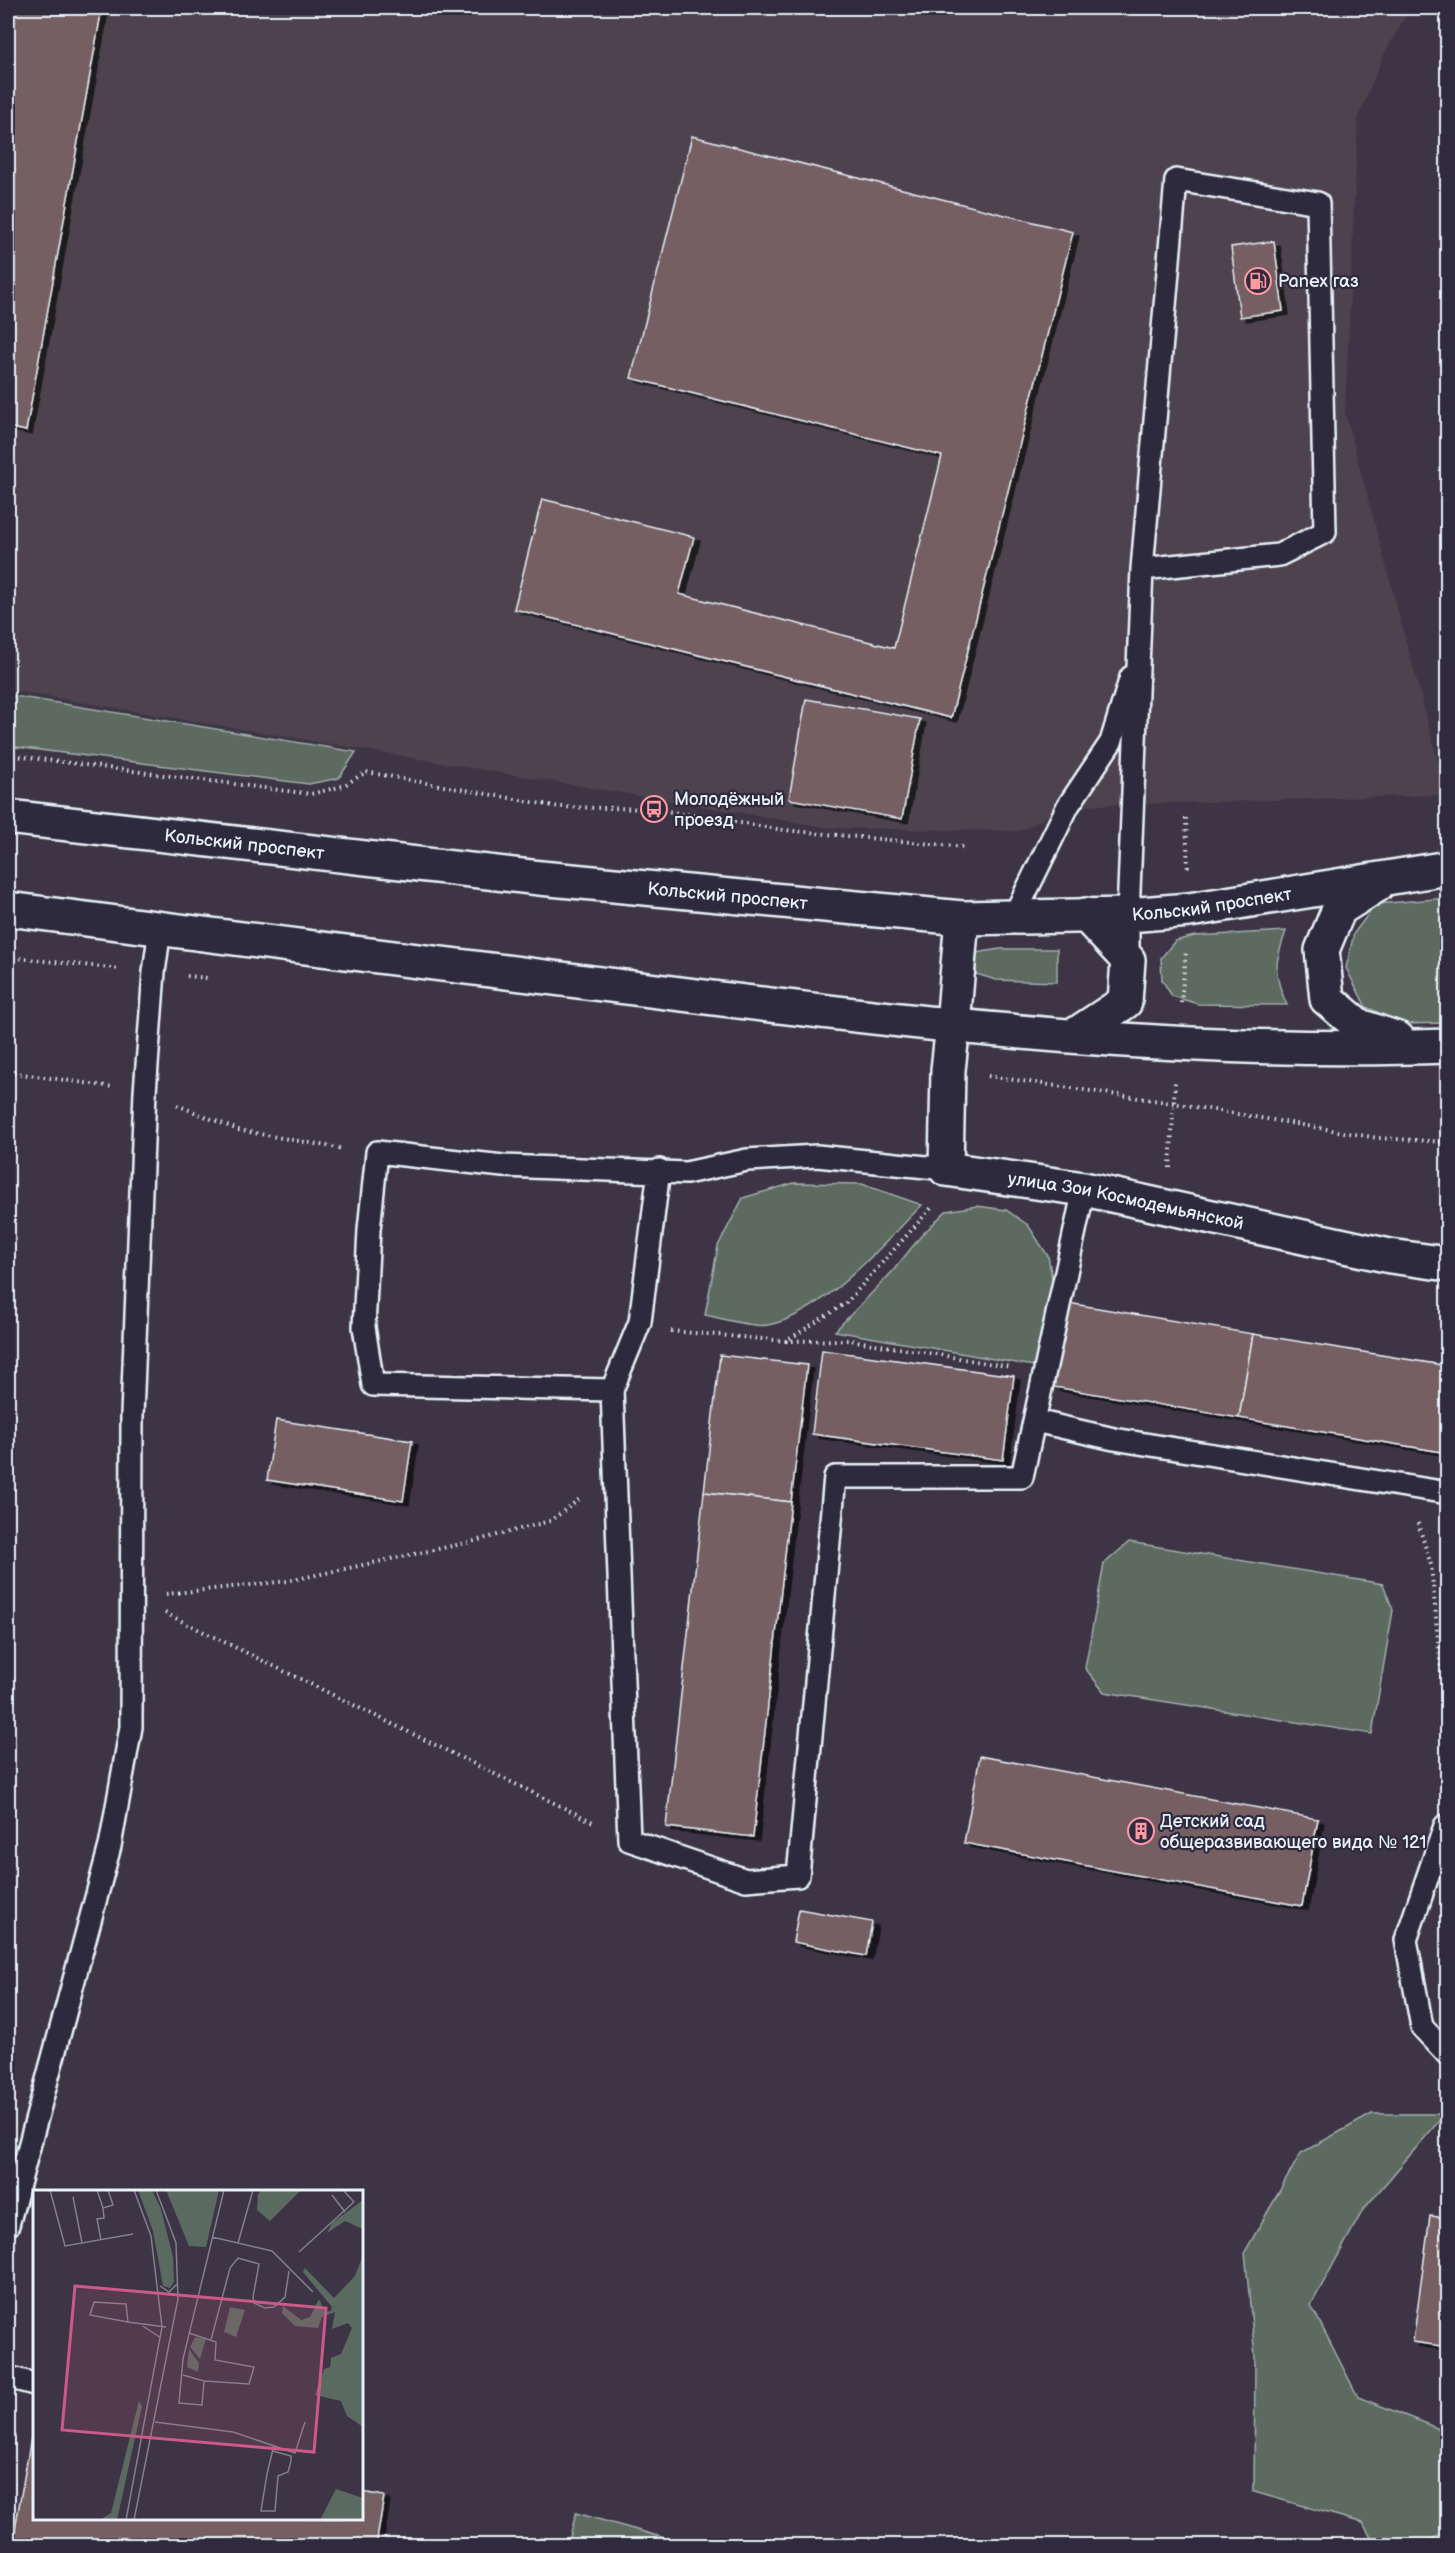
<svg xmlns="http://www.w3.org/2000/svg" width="1455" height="2553" viewBox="0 0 1455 2553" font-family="'Balsamiq Sans',sans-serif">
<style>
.built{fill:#4e424e}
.green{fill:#5b6a60;stroke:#a2aeac;stroke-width:1.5}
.building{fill:#755f63;stroke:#e8f1f8;stroke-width:1.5;filter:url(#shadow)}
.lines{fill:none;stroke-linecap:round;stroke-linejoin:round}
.service-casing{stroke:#e8f1f8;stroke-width:26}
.minor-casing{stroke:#e8f1f8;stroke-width:38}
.primary-casing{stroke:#e8f1f8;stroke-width:38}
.path{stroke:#e8f1f8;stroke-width:4;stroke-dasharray:1.5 4.5;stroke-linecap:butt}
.service{stroke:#2f2a3d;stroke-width:21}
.minor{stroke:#2f2a3d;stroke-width:33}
.primary{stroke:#2f2a3d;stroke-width:33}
.labels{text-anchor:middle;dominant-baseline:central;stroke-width:4.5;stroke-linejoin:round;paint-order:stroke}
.poi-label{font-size:18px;fill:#e8f1f8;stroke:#2f2a3d;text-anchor:start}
.street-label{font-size:18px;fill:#e8f1f8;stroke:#2f2a3d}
.inset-road{fill:none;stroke:#81808d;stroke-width:1.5}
.view{fill:#cd598a;fill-opacity:0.15;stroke:#cd598a;stroke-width:3}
.inset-edge{fill:none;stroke:#e8f1f8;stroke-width:3}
</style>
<defs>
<filter id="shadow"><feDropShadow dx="6" dy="4" stdDeviation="0" flood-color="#0009"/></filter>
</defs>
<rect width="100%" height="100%" fill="#3d3545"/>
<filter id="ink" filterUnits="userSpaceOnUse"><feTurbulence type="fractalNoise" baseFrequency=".0167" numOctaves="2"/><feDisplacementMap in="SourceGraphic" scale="12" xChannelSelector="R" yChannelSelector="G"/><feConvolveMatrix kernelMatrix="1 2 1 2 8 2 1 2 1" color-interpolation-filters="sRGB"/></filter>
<g filter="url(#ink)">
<polygon class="built" points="8,8 1410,8 1384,54 1358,118 1345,412 1447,795 1068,806 1020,831 830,828 8,690"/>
<g class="green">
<polygon points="8,695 356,752 339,778 309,784 8,746"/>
<polygon points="1447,898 1447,931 1443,958 1447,969 1447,1023 1403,1024 1366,1007 1346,968 1354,933 1376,904"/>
<path d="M 1286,931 C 1275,964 1272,972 1287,1005 L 1198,1004 L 1172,996 L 1162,980 L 1161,958 L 1175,941 L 1195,936 Z"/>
<polygon points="1000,949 1057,949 1057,982 996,980 976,974 976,953"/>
<path d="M 794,1183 L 862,1184 L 922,1205 C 882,1245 824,1314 768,1325 C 754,1328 721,1318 705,1315 L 718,1246 L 743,1198 Z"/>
<polygon points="977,1206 1006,1210 1028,1225 1048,1256 1055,1294 1039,1367 835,1331 892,1272 921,1236 946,1211"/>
<polygon points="1129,1542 1383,1584 1393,1610 1372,1734 1104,1692 1085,1668 1104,1564"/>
<polygon points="1372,2114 1445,2114 1363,2210 1311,2305 1358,2397 1447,2432 1447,2531 1421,2545 1375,2545 1363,2523 1254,2492 1255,2357 1245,2252 1301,2153"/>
<polygon points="576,2513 690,2545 568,2545"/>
</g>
<g class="building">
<polygon points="8,8 102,8 26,431 8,427"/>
<polygon points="692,136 1073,232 951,718 514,609 542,499 694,537 679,594 894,648 942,456 631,378"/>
<polygon points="1274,241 1283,311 1240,317 1231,247"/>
<polygon points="806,699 920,719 902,819 789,799"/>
<polygon points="1068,1303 1253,1334 1239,1418 1054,1387"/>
<polygon points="1253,1334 1448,1366 1448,1453 1239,1418"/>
<polygon points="822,1350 1014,1376 1003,1460 812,1434"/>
<polygon points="720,1355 807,1365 791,1502 704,1492"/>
<polygon points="276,1420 412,1441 403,1501 267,1480"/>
<polygon points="704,1492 791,1502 753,1837 666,1827"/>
<polygon points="980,1756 1318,1819 1302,1906 964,1843"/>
<polygon points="799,1909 872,1922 866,1956 793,1942"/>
<polygon points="1430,2216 1448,2218 1448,2347 1413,2342"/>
<polygon points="31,2438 34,2438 34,2518 362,2518 362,2492 384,2496 376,2546 12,2546"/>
</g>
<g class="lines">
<defs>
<g id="service">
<polyline points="1014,916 1068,806 1111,742 1131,677"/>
<polyline points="1128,960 1128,915 1142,569 1279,555 1325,532 1318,203 1176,180 1142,569"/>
<polyline points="659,1170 640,1322 612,1390 373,1385 364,1327 369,1230 377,1152 503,1166 686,1173 747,1160 817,1156 946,1169"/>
<polyline points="612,1390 629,1840 746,1880 798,1876 835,1477 1022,1477 1084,1189"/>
<polyline points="1035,1421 1114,1439 1448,1493"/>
<polyline points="1448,1825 1445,1826 1406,1940 1422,2027 1448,2055"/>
<polyline points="8,2225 110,1846 131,1727 132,1415 145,1092 154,972 160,929"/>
<polyline points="8,2377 34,2384"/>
</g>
<g id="minor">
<path id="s1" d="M 953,1025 L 948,1070 L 946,1169 L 1084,1189 L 1390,1256 L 1448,1264"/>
</g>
<g id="primary">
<path id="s2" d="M 8,817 L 540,878 L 962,918 L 1128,915 L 1189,910 L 1448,868"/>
<polyline points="1377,885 1339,909 1322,950 1327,999 1359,1026 1398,1039"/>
<path d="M 8,909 C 224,937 441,964 657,991 C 919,1024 1183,1056 1448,1046"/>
<polyline points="953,1025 962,918"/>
<polyline points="1075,1035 1125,1002 1128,960 1086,915"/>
</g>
</defs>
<use href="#service" class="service-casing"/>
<use href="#minor" class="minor-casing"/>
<use href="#primary" class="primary-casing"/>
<g class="path">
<polyline points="8,755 311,794 343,786 366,772 559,807 654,809 784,830 964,847"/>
<polyline points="1186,818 1188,871"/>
<polyline points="8,957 120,969"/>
<polyline points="187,976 207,978"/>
<polyline points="1181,1003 1186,951"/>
<polyline points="8,1072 113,1087"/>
<polyline points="988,1076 1173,1103 1378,1138 1448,1142"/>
<polyline points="177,1105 238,1130 343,1149"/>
<polyline points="1170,1168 1175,1082"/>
<polyline points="671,1331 786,1341 846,1303 933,1206"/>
<polyline points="786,1341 851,1340 1011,1367"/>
<polyline points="1418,1523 1431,1565 1447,1733 1446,1792"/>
<polyline points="166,1594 288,1581 471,1542 550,1521 581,1498"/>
<polyline points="165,1613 595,1823"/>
</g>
<use href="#service" class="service"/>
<use href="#minor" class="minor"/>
<use href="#primary" class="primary"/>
</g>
</g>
<defs>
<symbol id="fuel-ring" viewBox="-11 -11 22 22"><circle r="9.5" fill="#2f2a3d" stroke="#ff9aa2" stroke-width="1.5"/><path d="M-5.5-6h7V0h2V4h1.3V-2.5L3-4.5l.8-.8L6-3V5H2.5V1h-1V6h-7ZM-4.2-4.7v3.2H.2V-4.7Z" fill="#ff9aa2"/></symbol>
<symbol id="bus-ring" viewBox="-11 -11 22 22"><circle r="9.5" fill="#2f2a3d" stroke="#ff9aa2" stroke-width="1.5"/><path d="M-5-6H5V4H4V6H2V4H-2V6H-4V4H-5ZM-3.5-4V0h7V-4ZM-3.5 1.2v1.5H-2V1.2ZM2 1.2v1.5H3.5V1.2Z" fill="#ff9aa2"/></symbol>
<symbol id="building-ring" viewBox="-11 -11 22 22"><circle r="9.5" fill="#2f2a3d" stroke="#ff9aa2" stroke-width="1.5"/><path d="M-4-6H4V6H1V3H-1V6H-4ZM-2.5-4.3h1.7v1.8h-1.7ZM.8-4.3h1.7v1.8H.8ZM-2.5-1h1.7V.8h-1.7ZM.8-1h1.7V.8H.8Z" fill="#ff9aa2"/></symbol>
</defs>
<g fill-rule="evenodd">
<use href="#fuel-ring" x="1243" y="266" width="30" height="30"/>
<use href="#bus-ring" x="639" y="794" width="30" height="30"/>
<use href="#building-ring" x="1126" y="1816" width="30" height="30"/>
</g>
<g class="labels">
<g class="poi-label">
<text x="1278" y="281">Panex газ</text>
<text x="674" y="799">Молодёжный<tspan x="674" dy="21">проезд</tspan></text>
<text x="1160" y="1821">Детский сад<tspan x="1160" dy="21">общеразвивающего вида № 121</tspan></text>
</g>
<g class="street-label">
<text stroke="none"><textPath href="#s2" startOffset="238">Кольский проспект</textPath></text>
<text stroke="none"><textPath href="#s2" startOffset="724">Кольский проспект</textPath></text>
<text stroke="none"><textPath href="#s2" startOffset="1210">Кольский проспект</textPath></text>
<text stroke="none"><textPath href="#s1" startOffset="327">улица Зои Космодемьянской</textPath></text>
</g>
</g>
<g transform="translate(33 2190)">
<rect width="330" height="330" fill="#3d3545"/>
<path d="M 105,0 L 119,0 L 128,19 L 140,67 L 141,92 L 137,98 L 130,96 L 120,41 ZM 133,0 L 186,0 L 173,57 L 156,56 ZM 229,0 L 268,0 L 237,31 L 224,20 L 225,4 ZM 330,10 L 330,39 L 312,31 L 294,43 L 299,33 ZM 330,65 L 330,237 L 314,226 L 308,211 L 282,205 L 291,179 L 297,177 L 298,168 L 308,164 L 319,138 L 315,133 L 299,139 L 302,122 L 289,127 L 285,138 L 262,136 L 249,123 L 250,116 L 268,130 L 277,127 L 286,109 L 292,122 L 298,121 L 299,117 L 270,82 L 272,78 L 301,108 L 322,86 ZM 197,117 L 212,120 L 203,147 L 191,142 ZM 162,147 L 173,149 L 167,169 L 157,157 ZM 156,159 L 166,173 L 165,182 L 154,177 ZM 106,211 L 109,216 L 84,330 L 67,330 L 78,323 ZM 303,299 L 330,308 L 330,330 L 287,330 Z" fill="#5b6a60"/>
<path class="inset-road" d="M 17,0 L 32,56 L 100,44M 64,0 L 70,18M 299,5 L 312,22M 40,7 L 49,53M 179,47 L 239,61 L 280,102M 68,50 L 64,29 L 71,28 L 70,18 L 80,15 L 75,0M 205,53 L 220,0M 266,62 L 321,12 L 310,0M 127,96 L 136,102 L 145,93M 95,132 L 57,125 L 61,112 L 93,114 L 95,132 L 133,137M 110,136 L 128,148M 156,143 L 183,152 L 182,170 L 221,177 L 216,194 L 171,191M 178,150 L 197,78 L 205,68 L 226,74 L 220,107 L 221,113 L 232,118 L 241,117 L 252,107 L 256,81M 150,185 L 171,191 L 169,215 L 146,213 L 150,169 L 191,0M 122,232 L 200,242 L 262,263 L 272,232M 240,261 L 258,266 L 258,271 L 255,282 L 245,286 L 242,321 L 228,321 L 234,284 L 241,255M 93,330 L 129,137 L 118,46 L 101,0M 101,330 L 145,109 L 143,53 L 123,0"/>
<path class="view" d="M 42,96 L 293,118 L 281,262 L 29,240 Z"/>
<rect width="330" height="330" class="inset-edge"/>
</g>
<rect width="1455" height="2553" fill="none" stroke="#2f2a3d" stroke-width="30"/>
<rect x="15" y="15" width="1425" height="2523" fill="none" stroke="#e8f1f8" stroke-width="2" filter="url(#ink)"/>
</svg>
